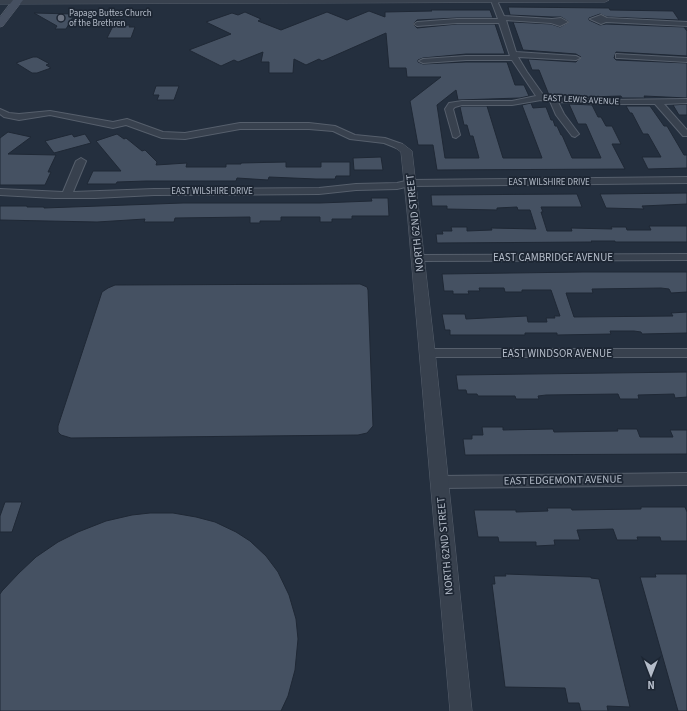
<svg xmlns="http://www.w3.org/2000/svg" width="687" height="711" viewBox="0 0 687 711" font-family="'Source Sans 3',sans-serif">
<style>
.building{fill:#455162;stroke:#1f2835}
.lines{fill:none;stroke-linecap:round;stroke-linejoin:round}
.minor-casing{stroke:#565f6c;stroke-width:2}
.tertiary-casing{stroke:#565f6c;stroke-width:1}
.secondary-casing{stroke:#565f6c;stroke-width:1}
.minor{fill:#38414e;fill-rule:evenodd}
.tertiary{fill:#38414e;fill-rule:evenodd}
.secondary{fill:#465061;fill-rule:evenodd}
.worship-dot{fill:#6b7280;stroke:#1d2633;stroke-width:1.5}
.labels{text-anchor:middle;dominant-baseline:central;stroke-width:3.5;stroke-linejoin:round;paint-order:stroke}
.far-poi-label{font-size:9px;fill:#b4bcc9;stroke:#1d2633;text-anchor:start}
.far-street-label{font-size:9px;fill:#b4bcc9;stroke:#1d2633}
.street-label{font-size:11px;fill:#b4bcc9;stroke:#1d2633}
</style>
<rect width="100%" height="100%" fill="#242f3e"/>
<g class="building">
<polygon points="508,7 609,8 610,10 673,11 679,20 607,17 600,14 589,18 589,20 600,25 606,24 684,27 687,31 687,56 616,52 614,58 616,60 687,63 687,98 644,96 645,98 622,98 621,96 588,97 549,95 539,70 532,70 528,59 576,62 581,57 576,54 523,50 513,22 551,24 560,27 569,22 561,17 552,17 510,15"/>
<polygon points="431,10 490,10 493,18 457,18 417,20 413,24 417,28 457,24 495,24 505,54 466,54 423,58 418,60 418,62 423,64 466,62 507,62 515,85 524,85 529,96 520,98 458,100 456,90 437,105 445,158 479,158 473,136 470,136 467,125 464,125 460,107 462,106 487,106 503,158 542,158 522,105 531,103 533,108 546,107 551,120 553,120 555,126 557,126 561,135 562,135 572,158 601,158 586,124 578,124 569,104 592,105 598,117 601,117 606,126 612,126 621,144 612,144 625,169 437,170 433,145 418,145 410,101 441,77 407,77 406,68 389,68 386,33 327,59 322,61 319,59 306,65 294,59 293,73 269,73 269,62 261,62 263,52 238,62 234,60 221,66 189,50 231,34 206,22 232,13 238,15 245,12 261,19 258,21 281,30 327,12 347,20 369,11 385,17 385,12 432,11"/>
<polygon points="34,13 72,14 70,17 73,17 66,29 55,29 57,26"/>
<polygon points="130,25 129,27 135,27 131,38 107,38 113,26"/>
<polygon points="33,57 37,57 48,63 49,64 46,65 51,68 37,73 32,73 16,63"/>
<polygon points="156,86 179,86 174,100 157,100 159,95 153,95"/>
<polygon points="687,104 687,115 679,115 673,105"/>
<polygon points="626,106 650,106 664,126 667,126 684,155 687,155 687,168 648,169 642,157 661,157 648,134 643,134 632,113 630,113"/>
<polygon points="8,132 31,137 8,154 56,155 48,172 51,172 45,185 0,185 0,138"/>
<polygon points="72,134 74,137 85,134 91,143 54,153 45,141"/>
<polygon points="117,134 124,139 126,138 142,151 145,150 157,162 156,165 187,163 186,167 226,167 226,164 241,164 241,163 286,162 286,167 321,167 321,162 350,162 350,176 336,176 335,179 316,179 269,177 268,180 237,178 236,181 146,181 117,182 116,184 87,184 93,171 121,171 96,141"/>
<polygon points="381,157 383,170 354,170 353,158"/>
<polygon points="687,193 687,204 642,206 644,209 606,208 600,194"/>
<polygon points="577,194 582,207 541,207 543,212 541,212 547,231 572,231 571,228 612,229 611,227 626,227 627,230 651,230 649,226 687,226 687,242 615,242 615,241 591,241 592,242 437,243 436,234 443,234 442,231 452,231 451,227 467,227 467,231 492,230 491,228 536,229 530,210 518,210 517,207 497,208 497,210 447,209 447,206 432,206 431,195"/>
<polygon points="371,198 388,198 389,216 352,216 352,219 332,219 332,222 320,222 320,217 281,217 281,221 260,221 260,223 250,223 250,217 175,218 174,222 144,222 145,219 97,222 0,220 0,206 27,206 27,207 44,207 44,208 183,203 320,203 372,201"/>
<polygon points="583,272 687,272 687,292 671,293 669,289 661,288 592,289 593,293 566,293 574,317 673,316 671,313 687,312 687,333 642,334 641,332 634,331 610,331 611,334 557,335 557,333 525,333 525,335 450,335 450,330 445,330 442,314 465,314 466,319 527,316 528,322 547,322 546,318 555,318 554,316 560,316 551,290 522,290 522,292 505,292 504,288 479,288 480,291 468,291 469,294 453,294 453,291 444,291 442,274"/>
<polygon points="360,284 367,287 368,290 373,426 367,433 358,435 71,438 61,435 58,432 58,426 102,292 108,288 115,285"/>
<polygon points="687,372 687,397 675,398 674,394 638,395 639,399 620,399 618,394 546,395 538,396 539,399 516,399 515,396 478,396 477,394 467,394 466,390 458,390 456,375"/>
<polygon points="482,427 503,427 503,430 553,429 554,432 618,431 617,429 637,429 640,437 673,437 670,430 687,430 687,454 465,455 463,439 472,439 472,435 483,435"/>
<polygon points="5,502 22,502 12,532 0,532 0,516"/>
<polygon points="641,507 685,507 687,512 687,541 661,541 660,537 637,537 638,540 617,540 613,529 577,530 580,540 554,540 555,545 536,546 536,542 499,542 498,537 478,537 474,510 516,510 516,512 548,511 547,508 571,508 572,510 641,509"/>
<polygon points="150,513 173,513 196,517 215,522 236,532 250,541 266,556 278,572 289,595 296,619 298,639 295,670 288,696 281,711 0,711 0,594 2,591 19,573 36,557 58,542 78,532 106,521 132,515"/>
<polygon points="505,574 591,577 591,578 599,579 630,707 607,706 608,711 581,711 579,703 568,703 565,688 505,687 492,584 495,584 494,576 506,576"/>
<polygon points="655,574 687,574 687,711 678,711 640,577 656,577"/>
</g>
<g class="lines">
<defs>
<g id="minor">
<polygon points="493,0 499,1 498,3 504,16 552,19 561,18 568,22 560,26 551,23 506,20 516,52 576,56 580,58 576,60 518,57 527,72 544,96 605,100 687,99 687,103 664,104 687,130 687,136 683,136 655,104 605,104 558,102 564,114 579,134 575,137 572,136 556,115 550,101 541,100 512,105 462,105 455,107 453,109 460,135 456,138 453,137 445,109 449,103 462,101 512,101 536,96 512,60 466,60 423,63 419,61 423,59 466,56 510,56 499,23 457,23 417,26 414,24 417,22 457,19 498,19 492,3"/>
<polygon points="601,15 607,18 687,22 687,26 606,22 601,24 590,19"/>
<polygon points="616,54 687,58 687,62 619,58 616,58"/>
<polygon points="0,109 9,113 19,114 50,111 113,122 127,119 163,132 185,133 240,123 309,123 335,126 355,135 385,138 402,144 403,146 399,149 384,143 350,139 333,131 309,129 240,129 185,139 162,138 126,125 113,128 50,115 19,120 4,117 0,114"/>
<polygon points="81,158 86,161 73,192 154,189 319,188 356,184 397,183 410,180 687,177 687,183 410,186 397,189 356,190 319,194 154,195 95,198 54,198 0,195 0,189 63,192 76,161"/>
<polygon points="687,254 687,260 419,261 414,258 419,255"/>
<polygon points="428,349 687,349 687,357 428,357 424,356 422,353 424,350"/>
<polygon points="687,473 687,485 439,488 434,486 432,482 434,478 439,476"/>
</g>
<g id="tertiary">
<polygon points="0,0 609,0 605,2 0,4"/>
<polygon points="399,143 403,144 412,151 436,361 472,711 450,711 408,221 401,152 393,146"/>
</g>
<polygon id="secondary" points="13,0 23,0 3,26 0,27 0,17"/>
</defs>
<use href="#minor" class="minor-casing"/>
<use href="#tertiary" class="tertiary-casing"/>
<use href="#secondary" class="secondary-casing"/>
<use href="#minor" class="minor"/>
<use href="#tertiary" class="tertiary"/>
<use href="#secondary" class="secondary"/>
</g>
<circle class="worship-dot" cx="61" cy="18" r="4"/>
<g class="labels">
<g class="far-poi-label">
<text x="69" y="13">Papago Buttes Church<tspan x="69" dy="10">of the Brethren</tspan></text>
</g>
<g class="far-street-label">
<text transform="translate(581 100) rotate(3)">EAST LEWIS AVENUE</text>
<text x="549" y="182">EAST WILSHIRE DRIVE</text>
<text x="212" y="191">EAST WILSHIRE DRIVE</text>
</g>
<g class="street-label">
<text transform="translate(415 223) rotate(-96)">NORTH 62ND STREET</text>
<text x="553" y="257">EAST CAMBRIDGE AVENUE</text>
<text x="557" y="353">EAST WINDSOR AVENUE</text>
<text transform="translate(563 480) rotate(-1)">EAST EDGEMONT AVENUE</text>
<text transform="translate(445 546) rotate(-95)">NORTH 62ND STREET</text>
</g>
</g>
<g transform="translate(651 675) rotate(180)" stroke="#1d2633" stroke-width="3" paint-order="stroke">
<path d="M0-3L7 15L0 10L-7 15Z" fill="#b4bcc9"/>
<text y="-6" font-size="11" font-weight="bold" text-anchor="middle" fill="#b4bcc9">N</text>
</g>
</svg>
